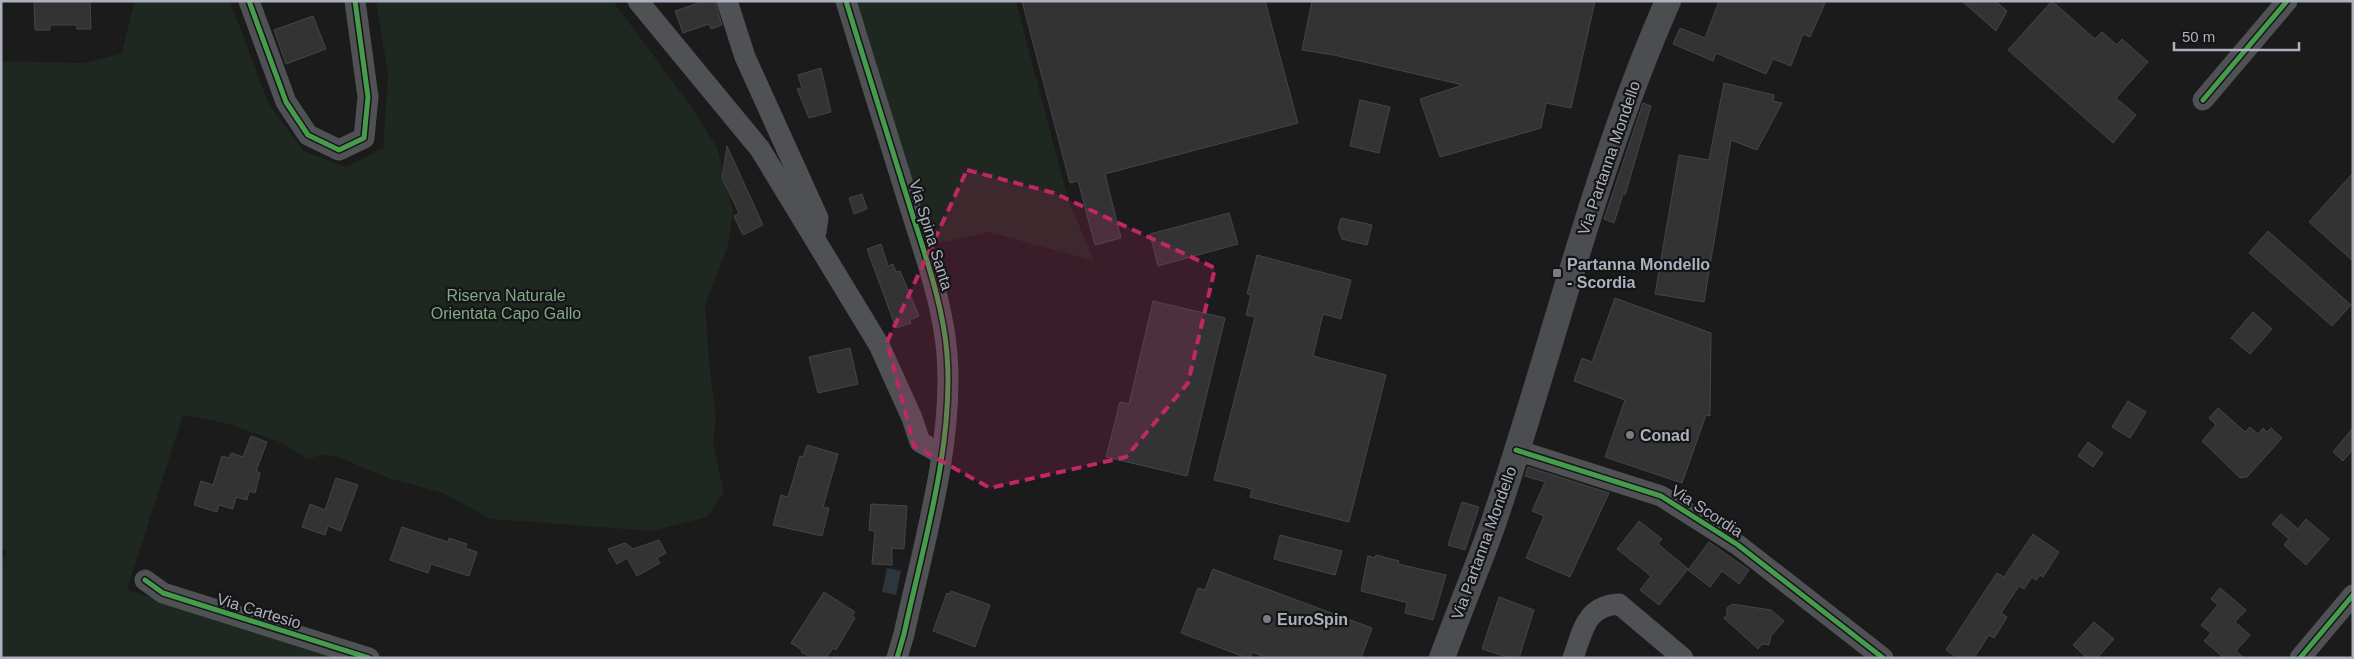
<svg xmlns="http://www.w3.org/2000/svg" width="2354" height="659" viewBox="0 0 2354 659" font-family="Helvetica,sans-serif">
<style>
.green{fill:#1e2720}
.water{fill:#2c363f}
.building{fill:#333334;stroke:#444548}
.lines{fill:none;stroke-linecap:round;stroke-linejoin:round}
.minor{stroke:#4f5155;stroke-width:21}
.major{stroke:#4c4d50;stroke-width:26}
.cycleway-casing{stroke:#151518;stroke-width:8}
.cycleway{stroke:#469c4c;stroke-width:5}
.marked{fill:#c02765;fill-opacity:0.2;stroke:#c02765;stroke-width:4;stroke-dasharray:10 6;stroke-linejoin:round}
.poi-dot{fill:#797c85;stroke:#151518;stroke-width:2}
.labels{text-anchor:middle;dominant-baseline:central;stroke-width:4.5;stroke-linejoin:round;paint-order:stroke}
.street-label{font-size:16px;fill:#abb1bd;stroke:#151518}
.poi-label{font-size:16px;font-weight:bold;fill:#abb1bd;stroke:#151518;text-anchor:start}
.park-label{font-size:16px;fill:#81aa84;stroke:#151518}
</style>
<rect width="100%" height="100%" fill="#1b1b1c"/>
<g class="green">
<polygon points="135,1 230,1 269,105 304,151 347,167 383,148 388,74 376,1 613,1 691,106 717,148 733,211 728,246 705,305 709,361 716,417 713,443 724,492 707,517 651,531 491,519 443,493 391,479 338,457 322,455 307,459 280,442 229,424 183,415 127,590 346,658 1,658 1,565 7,551 1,548 1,61 84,63 121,54"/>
<polygon points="854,1 1016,1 1068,199 1094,261 989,232 930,245"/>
</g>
<polygon class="water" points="887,568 901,571 896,595 882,592"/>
<g class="building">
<polygon points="34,1 90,1 91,29 77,29 77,25 50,25 50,30 35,30"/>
<polygon points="704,1 715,1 722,25 711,29 709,24 683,33 675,11"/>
<polygon points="1022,1 1265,1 1298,123 1105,174 1121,238 1095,245 1078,181 1070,183"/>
<polygon points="1312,1 1595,1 1571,108 1546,103 1541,128 1440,157 1420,99 1463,85 1334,55 1302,50"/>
<polygon points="1719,1 1826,1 1810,37 1803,34 1791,66 1773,59 1766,74 1716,53 1713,61 1673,44 1680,28 1705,38"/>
<polygon points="1962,1 1995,1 2007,11 1996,31"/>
<polygon points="2052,1 2095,39 2102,32 2117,45 2122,39 2148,62 2116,98 2136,115 2113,143 2008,50"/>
<polygon points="313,16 326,49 286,64 274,30"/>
<polygon points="821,68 831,112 809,118 797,89 802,88 798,75"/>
<polygon points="1724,83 1774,95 1773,101 1782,103 1757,150 1731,140 1704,302 1655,294 1679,155 1709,160"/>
<polygon points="1360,100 1390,107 1379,153 1350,146"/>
<polygon points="1643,103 1651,106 1625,195 1623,194 1614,223 1604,219"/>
<polygon points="727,146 763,225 743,235 734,216 739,213 722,178"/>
<polygon points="2353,173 2353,261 2309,222"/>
<polygon points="862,194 867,209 854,214 849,198"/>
<polygon points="1229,213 1238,244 1158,266 1150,234"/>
<polygon points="1341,218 1372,225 1367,245 1342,239 1338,228"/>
<polygon points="2268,231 2351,305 2332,326 2249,253"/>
<polygon points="881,244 888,266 893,264 896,272 900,271 919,316 910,320 911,323 896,328 867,249"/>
<polygon points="1257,255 1351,280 1341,319 1323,314 1313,356 1386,375 1349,522 1250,497 1252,489 1214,480 1255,317 1246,315 1251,295 1247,294"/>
<polygon points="1615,298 1711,333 1710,416 1706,415 1682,483 1605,457 1625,400 1574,381 1582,358 1592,362"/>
<polygon points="1153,301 1225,318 1187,476 1106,457 1120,402 1129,404"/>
<polygon points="2253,312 2272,329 2250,354 2231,338"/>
<polygon points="850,348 858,384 818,393 809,357"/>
<polygon points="2128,401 2146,412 2130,438 2112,427"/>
<polygon points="2218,408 2245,432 2250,427 2258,434 2263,428 2267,432 2271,428 2282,438 2247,477 2240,478 2202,441 2216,425 2209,418"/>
<polygon points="2353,428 2353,449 2343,461 2333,452"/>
<polygon points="251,436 267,442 256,471 260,473 255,493 249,491 247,500 236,497 233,509 219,505 217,512 194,505 201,481 213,485 222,456 229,458 231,453 243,457"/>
<polygon points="2088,442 2103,453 2093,467 2078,456"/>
<polygon points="807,445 838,454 823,507 829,508 822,536 773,525 781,495 788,497 800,456 803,457"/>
<polygon points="1528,467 1609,493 1570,577 1526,558 1544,516 1532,511 1545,482 1525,476"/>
<polygon points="336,478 358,485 341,531 328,526 325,535 302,527 310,504 325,510"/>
<polygon points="1462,502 1479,507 1465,550 1448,545"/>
<polygon points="871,504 907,506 904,549 892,548 892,565 872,564 875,531 869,530"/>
<polygon points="2281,514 2298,529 2306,519 2329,539 2306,565 2284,545 2289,539 2272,524"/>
<polygon points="1639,521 1662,539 1658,544 1688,569 1659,605 1640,590 1651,576 1617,549"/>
<polygon points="402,527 448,542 449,538 467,544 465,548 477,552 469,576 431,564 428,573 390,560"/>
<polygon points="2033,534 2059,552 2043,577 2040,575 2036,580 2032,577 2024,589 2019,586 2001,613 2007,617 1994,638 1989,635 1974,658 1958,658 1946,650 1997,573 2004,577"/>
<polygon points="1280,535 1342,551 1335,575 1274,559"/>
<polygon points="659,540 666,553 657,558 660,563 637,576 627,558 617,564 608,549 625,543 633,549"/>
<polygon points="1709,542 1749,570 1739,584 1722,571 1710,587 1688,570"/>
<polygon points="1376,555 1399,561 1398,564 1446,575 1433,620 1405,613 1407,603 1405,602 1361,591 1368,556 1375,558"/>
<polygon points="1213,569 1372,628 1361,658 1268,658 1252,652 1250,658 1247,658 1181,633 1198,588 1205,590"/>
<polygon points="2220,588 2246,610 2235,622 2250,635 2236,651 2244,658 2224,658 2204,641 2211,633 2201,625 2218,605 2211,599"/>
<polygon points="951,591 990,605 975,647 933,631 947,593 950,594"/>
<polygon points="824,592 855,612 852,616 855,618 836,650 833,648 826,658 813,658 801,652 802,650 791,643"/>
<polygon points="1499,597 1534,610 1519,658 1510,658 1482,649"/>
<polygon points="1732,604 1771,610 1784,621 1771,636 1769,645 1762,644 1758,649 1724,618 1727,615 1727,608"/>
<polygon points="2094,622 2114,639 2097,658 2087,658 2073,645"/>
</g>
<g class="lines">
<g class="minor">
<polyline points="249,1 286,102 308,135 339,150 364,138 368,97 355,1"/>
<polyline points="638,1 760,149 879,345 912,418 920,442 941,454"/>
<polyline points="727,1 745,57 818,218 816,232"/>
<path d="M 846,1 C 867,70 889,139 910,207 C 925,255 943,304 947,354 C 954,444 923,546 904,634 L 897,658"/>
<polyline points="2203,100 2287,1"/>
<polyline points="1516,450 1661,496 1738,545 1883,658"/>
<polyline points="145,580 163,593 369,658"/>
<path d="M 1573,658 C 1583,631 1585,606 1619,604 L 1683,658"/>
<polyline points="2300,658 2353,595"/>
</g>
<path class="major" d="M 1442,658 C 1458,614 1476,571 1492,527 C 1552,352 1593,171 1668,1"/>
<defs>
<g id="cycleway">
<polyline points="249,1 286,102 308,135 339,150 364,138 368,97 355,1"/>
<path d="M 846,1 C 867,70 889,139 910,207 C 925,255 943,304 947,354 C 954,444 923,546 904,634 L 897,658"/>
<polyline points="2203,100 2287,1"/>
<polyline points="1516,450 1661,496 1738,545 1883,658"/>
<polyline points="145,580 163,593 369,658"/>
<polyline points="2300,658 2353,595"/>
</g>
</defs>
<use href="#cycleway" class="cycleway-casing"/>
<use href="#cycleway" class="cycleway"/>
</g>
<path class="marked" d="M 967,170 L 1054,193 L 1215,268 L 1188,383 L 1126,457 L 990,488 L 914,446 L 887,342 Z"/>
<g class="poi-dot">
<rect x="1552" y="268" width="10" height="10" rx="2.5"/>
<circle cx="1630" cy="435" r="5"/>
<circle cx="1267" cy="619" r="5"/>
</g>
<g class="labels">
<g class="street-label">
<text transform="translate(1609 158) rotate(-71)">Via Partanna Mondello</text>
<text transform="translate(931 235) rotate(73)">Via Spina Santa</text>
<text transform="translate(1707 511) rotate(33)">Via Scordia</text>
<text transform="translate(1484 543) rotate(-70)">Via Partanna Mondello</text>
<text transform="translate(259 611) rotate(17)">Via Cartesio</text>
</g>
<g class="poi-label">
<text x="1567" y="264">Partanna Mondello<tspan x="1567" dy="18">- Scordia</tspan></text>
<text x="1640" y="435">Conad</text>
<text x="1277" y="619">EuroSpin</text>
</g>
<g class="park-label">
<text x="506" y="295">Riserva Naturale<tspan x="506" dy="18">Orientata Capo Gallo</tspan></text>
</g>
</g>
<rect width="2354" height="659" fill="none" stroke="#abb1bd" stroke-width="5"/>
<path d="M2174 42v8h125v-8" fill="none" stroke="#abb1bd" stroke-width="2.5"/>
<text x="2182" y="42" font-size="15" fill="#abb1bd" stroke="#151518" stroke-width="4" paint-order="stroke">50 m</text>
</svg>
